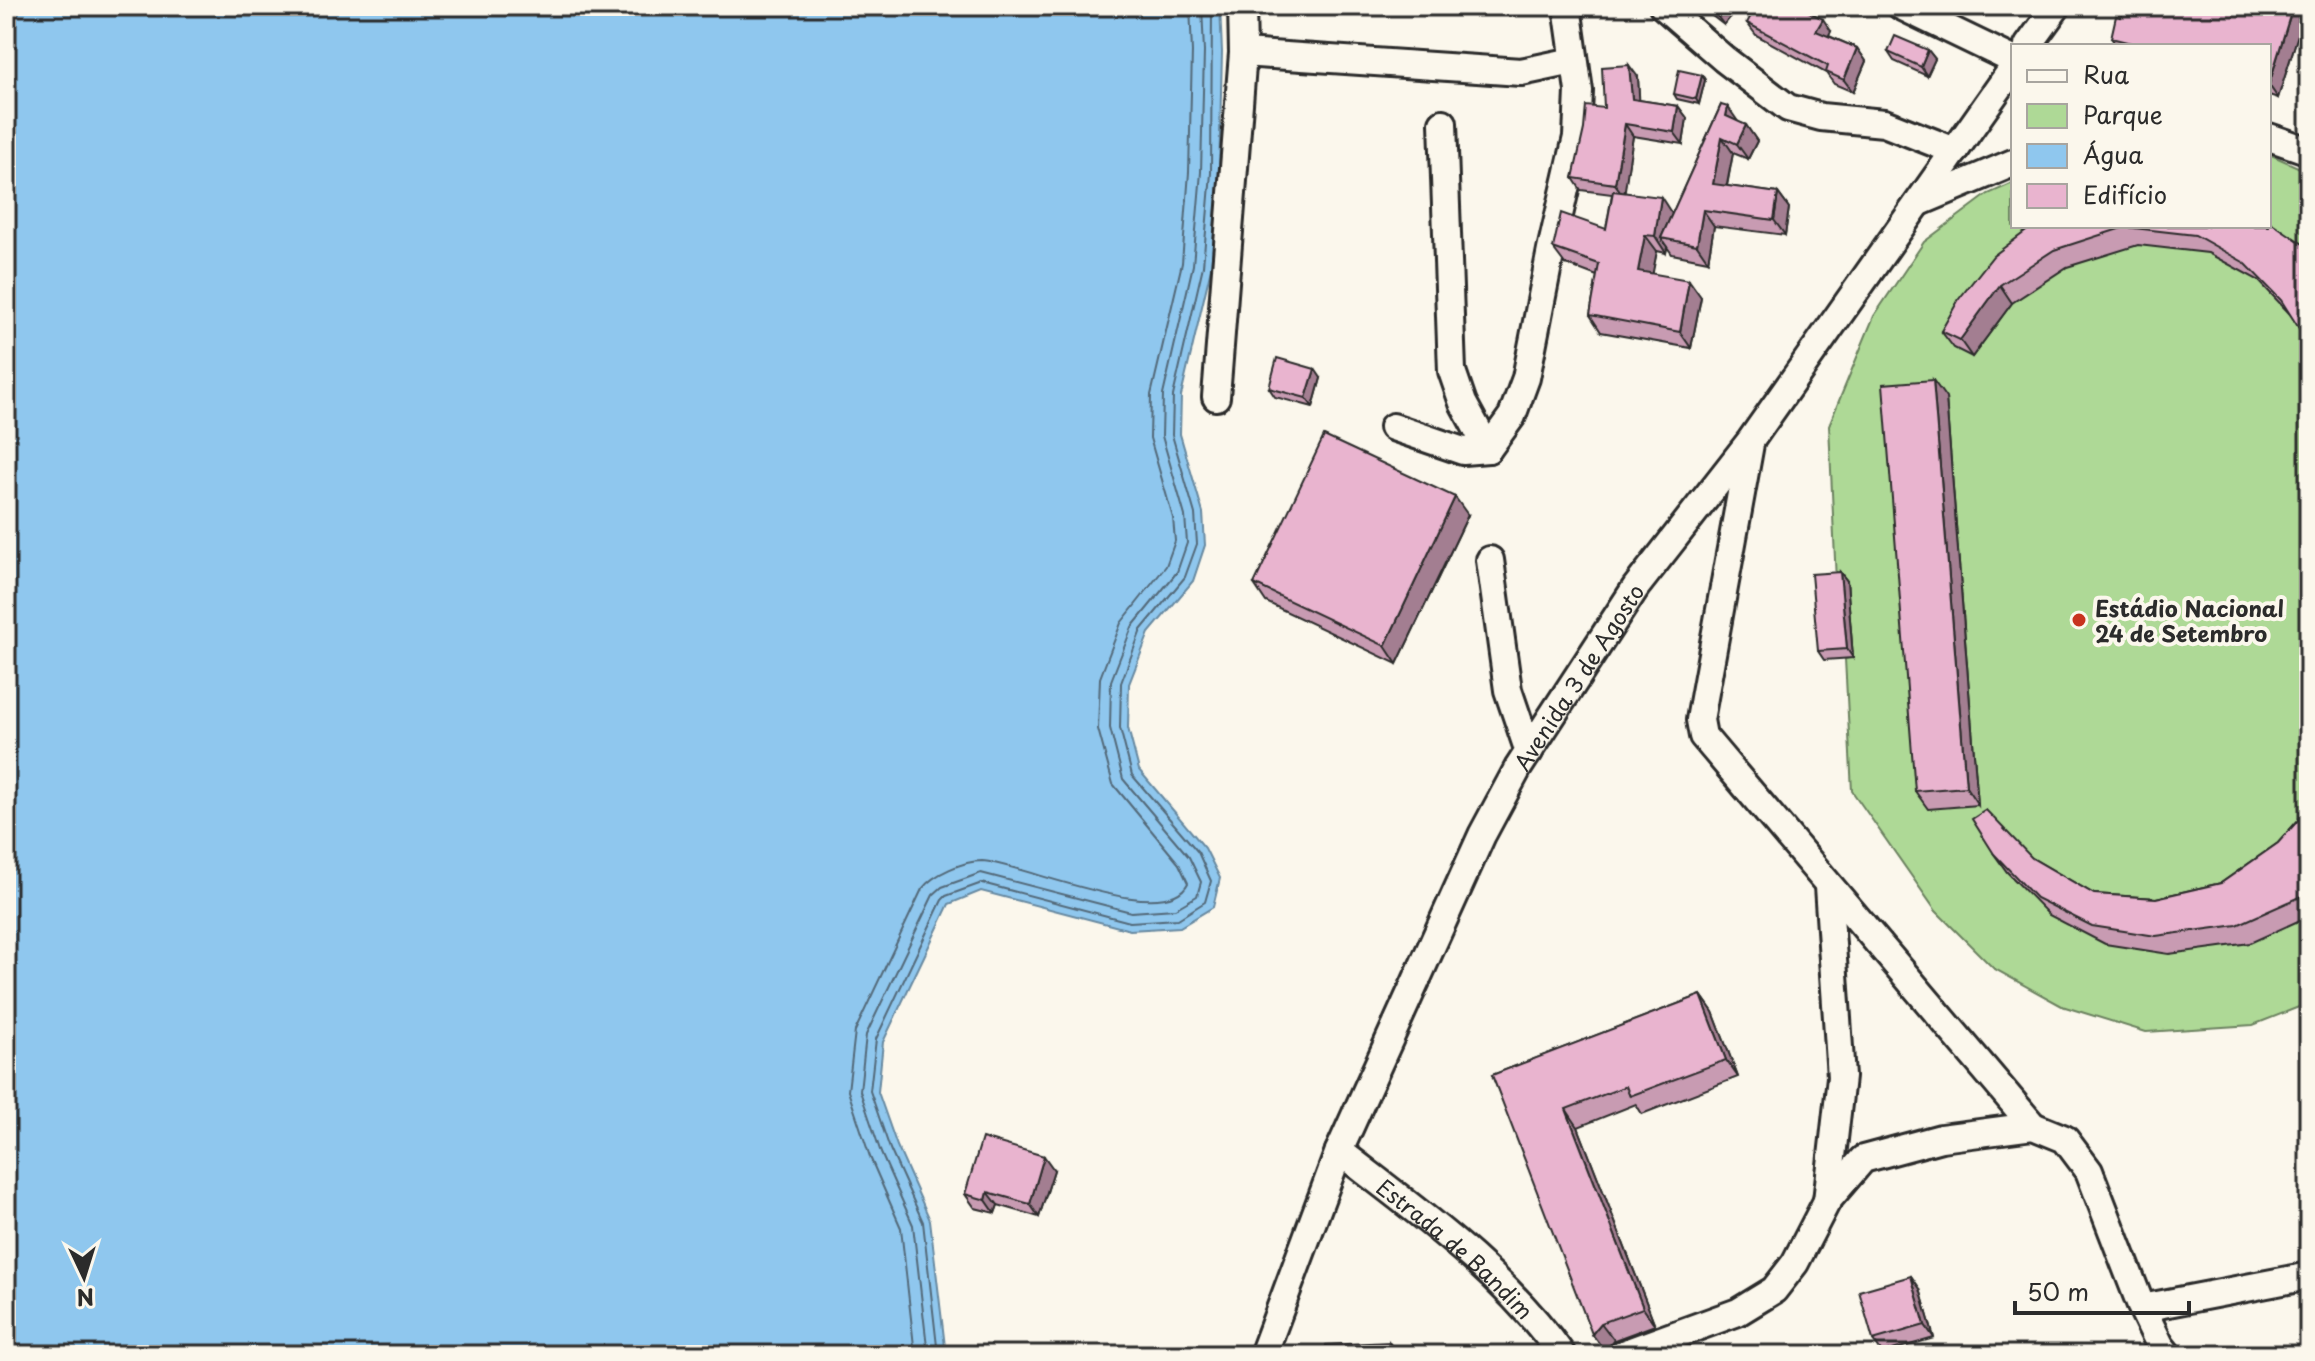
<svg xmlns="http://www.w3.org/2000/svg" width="2315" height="1361" viewBox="0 0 2315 1361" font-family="'Playpen Sans',sans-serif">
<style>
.green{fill:#aed996;stroke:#6c8260;stroke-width:2}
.water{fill:#8fc7ee;stroke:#6789a0;stroke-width:2}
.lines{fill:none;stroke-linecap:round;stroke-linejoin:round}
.shore{stroke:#536979;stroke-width:2}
.minor-casing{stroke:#2b2b2b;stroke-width:32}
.minor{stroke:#fbf7ec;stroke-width:26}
.wall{fill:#c89bb2;stroke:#2b2b2b;stroke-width:2}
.shaded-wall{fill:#a37e91;stroke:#2b2b2b;stroke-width:2}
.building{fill:#e9b4cf;stroke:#2b2b2b;stroke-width:2}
.poi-dot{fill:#c8321e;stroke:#fbf7ec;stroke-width:3}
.labels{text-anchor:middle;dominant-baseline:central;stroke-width:8;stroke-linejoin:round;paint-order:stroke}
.poi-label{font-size:22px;font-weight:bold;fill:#2b2b2b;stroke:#fbf7ec;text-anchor:start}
.street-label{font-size:22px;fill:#2b2b2b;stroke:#fbf7ec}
</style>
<rect width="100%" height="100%" fill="#fbf7ec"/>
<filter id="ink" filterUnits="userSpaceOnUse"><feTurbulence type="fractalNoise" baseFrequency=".0125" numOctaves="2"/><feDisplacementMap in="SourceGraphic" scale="16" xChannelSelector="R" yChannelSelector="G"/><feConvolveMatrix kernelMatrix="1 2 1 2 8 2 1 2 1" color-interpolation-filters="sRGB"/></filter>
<g filter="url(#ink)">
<polygon class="green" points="2269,154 2309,172 2309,1003 2253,1025 2146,1032 2062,1006 1993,968 1936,911 1852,791 1845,659 1853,657 1847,582 1836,582 1829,425 1874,316 1924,242 1988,194 2013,183 2013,226 2269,226"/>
<polygon class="water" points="6,6 1220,6 1222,52 1219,174 1211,268 1181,396 1180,434 1203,513 1205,545 1193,581 1149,633 1129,684 1128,728 1139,770 1205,848 1220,878 1213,907 1180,927 1130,930 981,891 949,904 883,1042 878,1092 897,1146 930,1220 946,1355 6,1355"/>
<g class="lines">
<g class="shore">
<path d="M 915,1355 L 901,1228 L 870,1157 L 848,1091 L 855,1031 L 922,889 C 933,874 964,861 982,861 C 1021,863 1166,929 1188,883 L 1179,864 L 1113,784 L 1098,729 L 1100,678 L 1121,623 L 1166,566 L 1175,541 L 1173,518 L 1150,438 L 1151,395 L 1182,263 L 1189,172 L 1192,52 L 1190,6"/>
<polyline points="928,1355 913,1225 881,1153 860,1091 866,1035 933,895 942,887 981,873 1131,912 1175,909 1197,896 1201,882 1189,857 1123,779 1110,728 1111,681 1132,627 1177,572 1187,543 1185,516 1162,436 1163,395 1193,265 1201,172 1204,52 1202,6"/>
<polyline points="938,1355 923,1222 890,1149 870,1091 876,1039 942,900 946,896 982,883 1130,922 1178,919 1205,902 1211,881 1198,852 1132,775 1120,728 1121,683 1141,630 1185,577 1197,544 1195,514 1172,435 1173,396 1203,266 1211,173 1212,6"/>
</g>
<defs>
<g id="minor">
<polyline points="1663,6 1724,59 1788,108 1821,117 1884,123 1955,151"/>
<polyline points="1901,6 2013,60"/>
<polyline points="2028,46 2057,6"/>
<polyline points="1243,53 1521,72 1573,61"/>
<polyline points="1443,123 1452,371 1463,403 1488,449"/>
<polyline points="2269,137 2309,151"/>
<polyline points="1920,202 2013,163"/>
<polyline points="1216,397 1243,53 1242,6"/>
<polyline points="1393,427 1463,451 1488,449 1512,416 1526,378 1551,250 1577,137 1579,91 1567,6"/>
<polyline points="1750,444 1700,720 1703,736 2033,1126"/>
<polyline points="1490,560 1508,690 1529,752"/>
<path id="s1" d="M 1339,1151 C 1419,1213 1503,1272 1562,1355"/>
<polyline points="1827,1201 1841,1077 1828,886"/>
<polyline points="2142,1308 2309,1276"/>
<path id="s2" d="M 1263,1355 L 1339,1151 L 1482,835 L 1518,768 L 1636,587 L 1751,440 L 2013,68"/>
<polyline points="1620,1355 1738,1312 1774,1290 1795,1263 1827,1201 1863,1159 1941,1138 2033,1126 2065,1139 2089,1171 2142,1308 2160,1345 2168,1355"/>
</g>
</defs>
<use href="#minor" class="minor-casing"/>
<use href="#minor" class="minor"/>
</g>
<g class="wall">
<polygon points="1699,6 1739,6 1724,25"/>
<polygon points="2307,6 2278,98 2269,95 2269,46 2117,46 2111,38 2121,17"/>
<polygon points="1747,23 1831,31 1829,36 1857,48 1866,61 1853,92 1834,84 1826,73 1756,35"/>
<polygon points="1928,50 1935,59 1927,76 1894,61 1888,52"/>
<polygon points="1702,75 1705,80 1699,104 1677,99 1674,94"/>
<polygon points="1638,77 1639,100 1678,106 1687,118 1683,144 1633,136 1624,192 1672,214 1721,105 1738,122 1746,125 1757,141 1748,159 1733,153 1727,186 1778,193 1789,208 1785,235 1714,226 1708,261 1672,254 1667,247 1666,253 1657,251 1652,273 1701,297 1691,348 1601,332 1590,315 1597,276 1565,264 1553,248 1606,229 1612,194 1581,190 1573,178 1604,108"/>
<polygon points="2033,226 2269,226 2290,314 2258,280 2208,253 2138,245 2067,267 2012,303 1972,357 1954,348 1941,331"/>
<polygon points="1321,378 1313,407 1275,397 1269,388"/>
<polygon points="1946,398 1978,805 1928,809 1915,791"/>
<polygon points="1468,515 1397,664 1266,602 1254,584"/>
<polygon points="1840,572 1847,581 1853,658 1824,660 1818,651"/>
<polygon points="2309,808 2309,916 2250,943 2169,954 2105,944 2049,915 2007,872 1994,854 2032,858 2094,894 2156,898 2221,883 2278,843"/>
<polygon points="1701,995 1713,1012 1738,1077 1642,1114 1636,1104 1578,1127 1655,1325 1614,1340 1605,1351 1492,1075"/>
<polygon points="1054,1170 1039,1217 998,1205 995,1213 975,1208 965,1194"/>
<polygon points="1911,1276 1920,1289 1934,1338 1882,1353 1873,1340"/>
</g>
<g class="shaded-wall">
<polygon points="1725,6 1739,6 1724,25 1717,16"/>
<polygon points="2293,6 2307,6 2278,98 2269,85"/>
<polygon points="1823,19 1831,31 1825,43 1816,31"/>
<polygon points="1857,48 1866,61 1853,92 1844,80"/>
<polygon points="1928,50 1935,59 1927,76 1921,67"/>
<polygon points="1629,65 1638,77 1640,111 1632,99"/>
<polygon points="1702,75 1705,80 1699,104 1696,99"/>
<polygon points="1678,106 1687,118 1683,144 1674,132"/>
<polygon points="1728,107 1739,123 1726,116"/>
<polygon points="1625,124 1633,136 1624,196 1615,184"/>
<polygon points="1746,125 1757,141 1748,159 1737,144"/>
<polygon points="1722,137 1733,153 1724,200 1713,184"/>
<polygon points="1778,193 1789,208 1785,235 1774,220"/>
<polygon points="1661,197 1672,214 1661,238 1667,247 1666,253 1655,236"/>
<polygon points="1703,210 1714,226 1708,261 1697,245"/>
<polygon points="1645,235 1657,251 1650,287 1638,271"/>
<polygon points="1689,280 1701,297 1691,348 1680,332"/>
<polygon points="2000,285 2012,303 1972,357 1960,340"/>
<polygon points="1315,369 1321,378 1313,407 1306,398"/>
<polygon points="1933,380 1946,398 1978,805 1966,787"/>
<polygon points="1455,497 1468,515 1397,664 1385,646"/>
<polygon points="1840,572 1847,581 1853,658 1847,649"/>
<polygon points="1701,995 1713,1012 1738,1077 1726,1060"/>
<polygon points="1566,1109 1578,1127 1655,1325 1643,1308"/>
<polygon points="1044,1156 1054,1170 1039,1217 1030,1204"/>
<polygon points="988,1192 998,1205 995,1213 986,1200"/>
<polygon points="1911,1276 1920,1289 1934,1338 1925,1325"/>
<polygon points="1601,1323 1614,1340 1605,1351 1592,1334"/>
<polygon points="1389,1342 1398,1355 1389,1355"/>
</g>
<g class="building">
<polygon points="1704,6 1725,6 1717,16"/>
<polygon points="1756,6 1798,6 1823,19 1816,31 1857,48 1844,80 1826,72 1828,66 1747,23"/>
<polygon points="2124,6 2293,6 2269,84 2269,46 2143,46 2111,38 2116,16 2121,17"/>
<polygon points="1895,36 1928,50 1921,67 1888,52"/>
<polygon points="1629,65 1632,99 1678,106 1674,132 1625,124 1615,184 1573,178 1584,129 1586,106 1604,108 1602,67"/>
<polygon points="1679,70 1702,75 1696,99 1674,94"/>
<polygon points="1721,105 1728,107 1726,116 1746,125 1737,144 1722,137 1713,184 1778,193 1774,220 1703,210 1697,245 1661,238"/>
<polygon points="1613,191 1661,197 1655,236 1645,235 1638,271 1689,280 1680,332 1590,315 1599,264 1553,248 1561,213 1606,229"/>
<polygon points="2269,221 2309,248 2309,344 2281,300 2245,263 2195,235 2125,227 2054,250 2000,285 1960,340 1941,331 1959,299 1993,256 2033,226 2269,226"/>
<polygon points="1277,358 1315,369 1306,398 1269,388"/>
<polygon points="1933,380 1966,787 1915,791 1883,384"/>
<polygon points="1324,436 1455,497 1385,646 1254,584"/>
<polygon points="1840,572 1847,649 1818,651 1811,574"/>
<polygon points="2309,808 2309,892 2307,894 2237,925 2156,936 2092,926 2036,898 1994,854 1972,819 1986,810 2032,858 2094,894 2156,898 2221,883 2278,843"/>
<polygon points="1701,995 1726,1060 1630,1096 1626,1086 1566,1109 1643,1308 1601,1323 1592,1334 1492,1075"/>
<polygon points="982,1138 1044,1156 1030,1204 988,1192 986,1200 965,1194"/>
<polygon points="1911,1276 1925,1325 1873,1340 1859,1291"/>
<polygon points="1389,1342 1389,1355 1326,1355 1326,1345"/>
<polygon points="1650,1344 1656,1355 1620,1355"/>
</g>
</g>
<circle class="poi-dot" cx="2079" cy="620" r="8"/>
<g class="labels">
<g class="poi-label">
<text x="2095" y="607">Estádio Nacional<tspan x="2095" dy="25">24 de Setembro</tspan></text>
</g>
<g class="street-label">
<text stroke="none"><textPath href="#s2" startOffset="750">Avenida 3 de Agosto</textPath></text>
<text stroke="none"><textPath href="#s1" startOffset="152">Estrada de Bandim</textPath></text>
</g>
</g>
<rect width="2315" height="1361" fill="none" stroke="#fbf7ec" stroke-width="32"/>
<rect x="16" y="16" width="2283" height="1329" fill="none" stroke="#2b2b2b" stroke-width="3" filter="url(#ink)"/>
<rect x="2011" y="44" width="260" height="184" fill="#fbf7ec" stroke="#a8a59f" stroke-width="2"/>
<rect x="2027" y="70" width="40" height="12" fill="#fbf7ec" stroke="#a8a59f" stroke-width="2"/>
<text x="2083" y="84" font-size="24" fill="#2b2b2b">Rua</text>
<rect x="2027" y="104" width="40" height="24" fill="#aed996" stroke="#a8a59f" stroke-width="2"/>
<text x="2083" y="124" font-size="24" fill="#2b2b2b">Parque</text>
<rect x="2027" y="144" width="40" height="24" fill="#8fc7ee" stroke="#a8a59f" stroke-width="2"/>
<text x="2083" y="164" font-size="24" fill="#2b2b2b">Água</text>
<rect x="2027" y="184" width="40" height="24" fill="#e9b4cf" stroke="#a8a59f" stroke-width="2"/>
<text x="2083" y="204" font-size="24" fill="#2b2b2b">Edifício</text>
<g transform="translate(84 1277) rotate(176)" stroke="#fbf7ec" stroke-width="6" paint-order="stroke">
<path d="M0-6L14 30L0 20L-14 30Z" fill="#2b2b2b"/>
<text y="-12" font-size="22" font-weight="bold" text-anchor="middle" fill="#2b2b2b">N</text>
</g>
<path d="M2015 1301v12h174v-12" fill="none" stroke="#2b2b2b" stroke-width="4"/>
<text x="2027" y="1301" font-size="24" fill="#2b2b2b" stroke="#fbf7ec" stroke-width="6" paint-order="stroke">50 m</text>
</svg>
